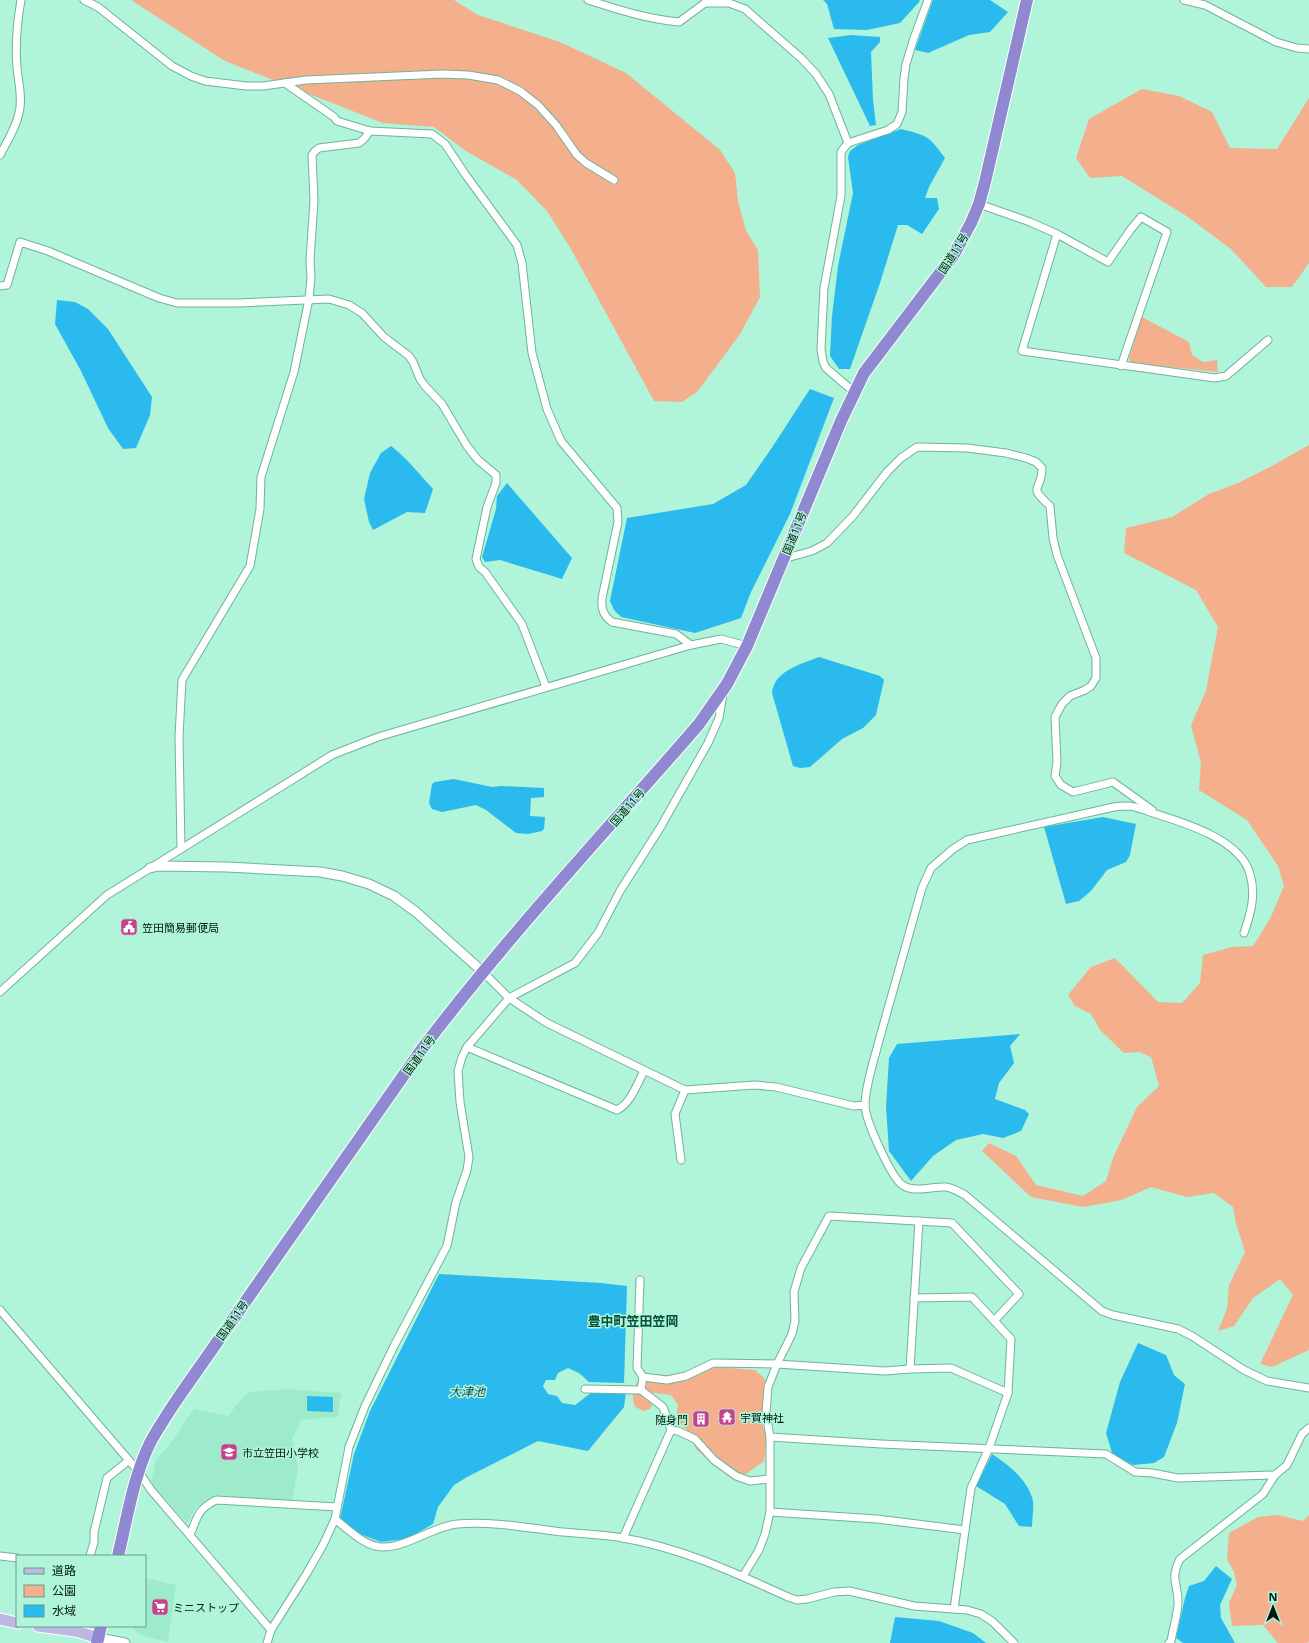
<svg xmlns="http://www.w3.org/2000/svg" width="1309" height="1643" viewBox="0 0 1309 1643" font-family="'Noto Sans','Noto Sans JP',sans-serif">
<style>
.built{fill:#9eebcc}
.green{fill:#f4af8c}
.water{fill:#2bbaed}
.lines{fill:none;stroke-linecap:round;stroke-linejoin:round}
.street-casing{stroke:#71b39a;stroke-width:9}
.secondary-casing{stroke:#71b39a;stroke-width:11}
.primary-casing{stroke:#fff;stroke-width:13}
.highway-casing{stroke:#fff;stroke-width:14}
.street{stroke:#fff;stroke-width:7}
.secondary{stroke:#fff;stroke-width:9}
.primary{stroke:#bcb8e3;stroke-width:11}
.highway{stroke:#9088d1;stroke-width:12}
.labels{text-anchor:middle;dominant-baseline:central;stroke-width:3;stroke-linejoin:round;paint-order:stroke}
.street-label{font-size:11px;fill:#001910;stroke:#b0f4d9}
.poi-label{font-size:11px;fill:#001910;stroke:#b0f4d9;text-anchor:start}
.water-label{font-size:12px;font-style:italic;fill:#0c465a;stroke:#b0f4d9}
.quarter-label{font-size:13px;font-weight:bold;fill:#00503b;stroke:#b0f4d9}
</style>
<rect width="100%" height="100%" fill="#b0f4d9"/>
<g class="built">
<polygon points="288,1389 341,1393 338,1417 301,1420 292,1439 298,1469 292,1502 210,1497 196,1507 187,1523 151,1483 156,1460 170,1444 194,1409 228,1416 243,1397 250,1392"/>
<polygon points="145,1578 176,1585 168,1642 140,1635 131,1626 145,1626"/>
</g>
<g class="green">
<polygon points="131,0 454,0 478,15 560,42 626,73 720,150 735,173 738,201 746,231 758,250 760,297 740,334 698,391 682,402 654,401 571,249 547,211 517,180 466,151 434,127 383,123 225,61"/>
<polygon points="1142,89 1179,96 1212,112 1230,148 1277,149 1309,98 1309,263 1292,287 1266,287 1231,249 1188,217 1122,176 1090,178 1076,158 1089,119"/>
<polygon points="1142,317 1189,342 1192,355 1203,362 1217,360 1218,372 1131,363 1129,358"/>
<polygon points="1309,445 1309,1350 1272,1367 1260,1364 1293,1295 1280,1279 1253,1298 1234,1326 1218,1331 1227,1309 1229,1285 1245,1252 1236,1223 1233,1207 1214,1193 1187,1197 1151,1187 1122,1200 1083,1207 1031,1197 982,1151 989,1143 1016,1156 1036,1185 1083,1196 1106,1181 1113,1158 1137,1107 1159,1086 1151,1057 1139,1052 1124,1053 1100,1030 1091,1014 1075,1006 1068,995 1091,967 1115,958 1158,1002 1182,1003 1200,983 1203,955 1232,947 1253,946 1270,919 1284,886 1278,866 1247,820 1199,790 1201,763 1191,725 1206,691 1218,627 1196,590 1124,553 1126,528 1172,517 1209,494 1238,483 1270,467"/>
<path d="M 716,1367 L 755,1370 L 765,1379 L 762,1423 L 767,1439 L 764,1461 L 746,1474 L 725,1473 L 708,1460 L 696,1449 L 688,1431 L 676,1419 L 678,1405 L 671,1395 L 654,1393 L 651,1395 L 653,1403 L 650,1409 L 644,1411 L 635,1407 C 630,1395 635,1382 644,1373 C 668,1377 693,1375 716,1367 Z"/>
<polygon points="1278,1515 1303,1521 1309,1515 1309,1642 1307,1643 1278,1643 1263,1625 1232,1626 1229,1603 1237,1585 1234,1572 1227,1559 1229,1533 1258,1517"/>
</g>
<g class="water">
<polygon points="823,0 919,0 920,1 900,23 867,30 834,29 827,4"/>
<polygon points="933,0 990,0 1008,12 990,32 969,35 928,53 915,50"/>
<polygon points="851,35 880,37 880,42 871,52 873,100 876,125 870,126 828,38"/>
<path d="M 901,129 C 928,136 928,135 945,158 L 929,187 L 925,198 L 937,198 L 939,209 L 922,234 L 907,225 L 898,225 L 880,283 L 850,369 L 839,369 L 830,356 L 832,316 L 838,266 L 853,193 L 848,157 L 850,151 L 858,145 Z"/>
<polygon points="57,300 75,302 88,309 108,329 152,397 150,415 136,448 123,449 108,428 81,371 55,324"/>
<polygon points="810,389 834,398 790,514 751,592 741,618 695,633 621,617 614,610 610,601 627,518 713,504 746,485 773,446"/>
<path d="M 391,446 C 406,457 420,475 433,489 L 425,513 L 407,512 L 373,530 L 369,522 L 364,499 L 370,473 L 381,453 Z"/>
<polygon points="507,483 572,558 562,579 500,560 485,562 482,557 496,509 497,496"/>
<path d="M 819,657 L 880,676 L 884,680 L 876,715 L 863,728 L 842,739 L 810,767 L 800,768 L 793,766 L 772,693 C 774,671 801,664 819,657 Z"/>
<polygon points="454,779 492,787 501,786 544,788 544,797 531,798 530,816 545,817 544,829 542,831 528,834 516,833 486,810 476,805 442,812 432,809 429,803 432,784 435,782"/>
<polygon points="1103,817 1136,824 1130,855 1126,862 1107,870 1091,891 1079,901 1066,904 1044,827"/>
<polygon points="1020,1034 1010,1046 1014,1063 999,1083 995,1099 1025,1110 1029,1114 1021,1131 1003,1138 983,1134 956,1140 933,1156 911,1181 889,1151 886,1107 889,1058 897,1044"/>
<polygon points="439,1274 601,1283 627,1286 624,1383 589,1382 579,1373 568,1368 558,1373 555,1380 546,1380 543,1386 548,1394 557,1396 562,1403 575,1405 591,1393 626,1392 624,1407 588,1451 538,1441 467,1477 454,1485 438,1507 433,1524 407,1539 381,1542 360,1534 340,1519 354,1454 370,1411"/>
<polygon points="1138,1343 1166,1355 1174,1375 1185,1384 1177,1423 1164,1457 1154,1463 1133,1465 1113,1456 1106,1433 1120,1382"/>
<polygon points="307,1396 333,1397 333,1412 307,1411"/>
<path d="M 992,1454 C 1009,1465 1028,1480 1033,1501 C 1034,1509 1032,1519 1032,1527 L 1019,1526 L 1005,1504 L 976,1486 Z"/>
<polygon points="1216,1566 1232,1579 1220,1605 1221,1618 1235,1643 1183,1643 1176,1638 1185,1598 1189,1586 1204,1581"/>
<polygon points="895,1617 939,1621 973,1633 986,1643 890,1643"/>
</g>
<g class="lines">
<defs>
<g id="street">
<polyline points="84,0 98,7 172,66 191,76 205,81 246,86 263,86 306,80 442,74 468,75 498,80 520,91 538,105 556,125 577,155 586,163 614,180"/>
<path d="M 588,0 C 619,10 647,19 679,22 L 705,3 L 706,0"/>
<polyline points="1184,0 1205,5 1276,42 1297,48 1309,49"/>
<polyline points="705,3 729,3 745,9 801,58 816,74 829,94 848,143"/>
<path d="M 285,83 L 334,117 L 337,121 L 370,131 L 432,134 L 445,144 L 465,174 L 517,245 L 522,263 L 532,353 L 547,409 L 561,441 L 617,508 L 618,522 L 602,598 C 601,609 603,615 612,622 L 676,634 L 691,645"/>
<path d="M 0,155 C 7,142 16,128 19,113 C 23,98 18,82 17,67 C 15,44 17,23 21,0"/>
<polyline points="979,204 1030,222 1057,234 1108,262 1131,229 1141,217 1167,232 1121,366"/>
<polyline points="1057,234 1022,351 1215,378 1226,376 1268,340"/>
<polyline points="0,286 7,285 20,242 48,251 159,298 177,303 238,303 329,299 349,305 362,313 384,337 409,356 413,362 420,379 425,386 442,404 467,446 478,460 496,475 496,483 487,507 476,559 479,567 485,572 522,624 546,687"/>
<polyline points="854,392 826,368 823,362 821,349 824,288 841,196 841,152 848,143 888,130 897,124 902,112 904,78 906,64 914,38 928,0"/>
<path d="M 783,559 L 812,551 L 827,543 L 853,516 L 887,472 L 901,458 L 917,447 L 967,448 L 1006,453 L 1026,458 L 1036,462 L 1042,468 C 1042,493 1026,484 1050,506 L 1053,538 L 1057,555 L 1096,658 L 1096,678 L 1091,686 L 1085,690 L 1070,696 L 1062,704 L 1055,717 L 1057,762 L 1055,776 L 1061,785 L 1073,792 L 1113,782 L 1152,810"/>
<polyline points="181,848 179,737 182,680 250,566 260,509 261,477 294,372 309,299 311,278 310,261 314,200 312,155 315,151 319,148 359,143 364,139 370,131"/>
<path d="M 1244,933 C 1251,913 1256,894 1250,874 C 1241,840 1185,823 1156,814 C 1147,811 1138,807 1129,806 C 1124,806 1119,806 1114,807 L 967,840 L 953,849 L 931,868 L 922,888 C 908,938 894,987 880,1037 C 875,1057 865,1086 865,1105 C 865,1120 890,1174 901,1184 C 913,1194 932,1186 946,1187 C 953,1188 959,1192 965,1195 L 1102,1311 L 1113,1315 L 1178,1329 L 1192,1336 L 1244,1370 L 1267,1381 L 1309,1388"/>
<polyline points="483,972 509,998 547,1023 685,1090 755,1085 776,1087 854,1106 865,1105"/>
<polyline points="0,992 107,895 332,755 378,737 691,645 721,639 747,646"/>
<path d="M 467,1047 L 617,1110 C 631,1103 637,1084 644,1071"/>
<polyline points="681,1160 675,1114 685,1090"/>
<polyline points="640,1280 637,1368 643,1377 641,1390"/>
<polyline points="914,1298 972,1297 1011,1339 1008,1393 989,1448 971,1488 954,1609"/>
<polyline points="0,1310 139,1472 151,1490 271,1630"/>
<polyline points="910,1369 919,1221"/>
<polyline points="643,1377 667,1380 686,1376 713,1363 777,1364 885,1371 910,1369 951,1368 1008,1393"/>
<polyline points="585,1389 641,1390 663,1407 671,1430 623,1538"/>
<polyline points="671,1430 678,1431 695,1439 714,1460 736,1476 750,1481 770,1479"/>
<polyline points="770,1437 881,1444 1106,1454 1135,1472 1152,1473 1178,1478 1275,1475"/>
<polyline points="770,1512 877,1519 965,1530"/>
<path d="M 335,1519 C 373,1551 379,1555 426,1534 C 436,1530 446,1525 457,1524 C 489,1521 523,1527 554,1531 C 577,1534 601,1534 623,1538 C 682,1548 735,1573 788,1597 L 797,1600 L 807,1599 L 834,1592 L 849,1591 L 914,1606 L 967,1610 L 981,1614 L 993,1622 L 1014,1643"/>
<path d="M 190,1535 C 198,1516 197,1510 216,1500 L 337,1507"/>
<polyline points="0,1556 17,1558"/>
<polyline points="90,1556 94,1542 94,1532 107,1478 128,1461"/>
<polyline points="743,1576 759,1550 765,1534 770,1512 770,1437 766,1413 768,1387 777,1364 792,1334 795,1321 794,1292 801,1268 829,1216 952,1223 1019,1294 994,1321"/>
<polyline points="267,1643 271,1630 307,1573 323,1545 335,1519 349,1447 365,1406 394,1346 447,1246 456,1202 467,1170 469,1157 460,1102 458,1071 462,1057 467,1047 509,998 575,963 598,933 620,891 660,828 708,743 719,718 723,694"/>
<path d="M 1169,1643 L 1171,1641 C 1173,1629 1177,1617 1178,1604 C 1179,1585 1169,1580 1180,1559 L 1263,1494 L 1275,1475 L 1287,1465 L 1302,1434 L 1309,1428"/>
</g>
<g id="secondary">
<polyline points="150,868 158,866 227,867 320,872 342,876 369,884 394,896 416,912 483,972"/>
<polyline points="99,1638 125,1643"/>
</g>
<g id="primary">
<polyline points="0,1619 17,1623"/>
<polyline points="38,1626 75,1631 99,1638"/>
</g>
<g id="highway">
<path d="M 118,1556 C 127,1519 133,1478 150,1443 C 158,1428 168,1413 178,1398 L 422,1049 C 504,941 597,841 686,739 L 699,724 L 727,684 L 747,646 L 841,421 L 864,373 L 953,256 L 971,223 L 979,204 L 985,182 L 1027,0"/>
<polyline points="97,1643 101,1626"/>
</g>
</defs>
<use href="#street" class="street-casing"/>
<use href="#secondary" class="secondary-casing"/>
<use href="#primary" class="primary-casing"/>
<use href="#highway" class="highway-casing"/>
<use href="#street" class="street"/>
<use href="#secondary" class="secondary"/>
<use href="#primary" class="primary"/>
<use href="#highway" class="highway"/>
</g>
<defs>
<symbol id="civic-square" viewBox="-11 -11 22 22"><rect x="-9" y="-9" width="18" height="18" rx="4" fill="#c3438d" stroke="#b0f4d9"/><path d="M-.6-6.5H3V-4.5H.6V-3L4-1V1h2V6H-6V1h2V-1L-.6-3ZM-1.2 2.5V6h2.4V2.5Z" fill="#fff"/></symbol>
<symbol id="temple-square" viewBox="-11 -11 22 22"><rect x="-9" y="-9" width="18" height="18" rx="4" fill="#c3438d" stroke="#b0f4d9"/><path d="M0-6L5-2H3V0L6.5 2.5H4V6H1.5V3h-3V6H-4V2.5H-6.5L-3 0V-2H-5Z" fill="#fff"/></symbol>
<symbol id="building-square" viewBox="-11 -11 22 22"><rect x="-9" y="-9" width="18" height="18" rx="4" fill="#c3438d" stroke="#b0f4d9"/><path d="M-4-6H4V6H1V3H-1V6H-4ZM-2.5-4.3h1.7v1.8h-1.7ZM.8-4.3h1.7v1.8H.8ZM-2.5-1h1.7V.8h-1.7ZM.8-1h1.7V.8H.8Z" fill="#fff"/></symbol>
<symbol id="school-square" viewBox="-11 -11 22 22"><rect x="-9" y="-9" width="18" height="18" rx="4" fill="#c3438d" stroke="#b0f4d9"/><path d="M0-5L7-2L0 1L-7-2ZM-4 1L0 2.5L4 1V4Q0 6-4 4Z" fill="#fff"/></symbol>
<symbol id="supermarket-square" viewBox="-11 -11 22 22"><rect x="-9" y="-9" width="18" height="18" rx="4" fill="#c3438d" stroke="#b0f4d9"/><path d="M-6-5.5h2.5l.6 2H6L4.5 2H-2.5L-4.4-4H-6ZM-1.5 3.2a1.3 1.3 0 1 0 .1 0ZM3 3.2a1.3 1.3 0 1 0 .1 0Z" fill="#fff"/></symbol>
</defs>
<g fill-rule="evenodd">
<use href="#civic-square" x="119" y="917" width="20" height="20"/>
<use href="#temple-square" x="717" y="1407" width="20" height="20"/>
<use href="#building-square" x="691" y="1409" width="20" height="20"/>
<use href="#school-square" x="219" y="1442" width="20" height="20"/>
<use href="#supermarket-square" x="150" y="1597" width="20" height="20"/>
</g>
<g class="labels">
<g class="street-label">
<text transform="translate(953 253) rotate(-58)">国道11号</text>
<text transform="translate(794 533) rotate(-68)">国道11号</text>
<text transform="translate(627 807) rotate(-49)">国道11号</text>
<text transform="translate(419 1055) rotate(-54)">国道11号</text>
<text transform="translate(232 1320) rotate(-55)">国道11号</text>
</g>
<g class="poi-label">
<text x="142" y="927">笠田簡易郵便局</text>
<text x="740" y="1417">宇賀神社</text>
<text x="688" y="1419" text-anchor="end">随身門</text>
<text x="242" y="1452">市立笠田小学校</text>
<text x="173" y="1607">ミニストップ</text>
</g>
<g class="water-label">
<text x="467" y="1391">大津池</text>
</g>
<g class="quarter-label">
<text x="633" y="1321">豊中町笠田笠岡</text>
</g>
</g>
<rect x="16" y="1555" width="130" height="72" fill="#b0f4d9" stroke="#6a9c89"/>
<rect x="24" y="1568" width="20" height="6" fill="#bcb8e3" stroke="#6a9c89"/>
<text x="52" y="1575" font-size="12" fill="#001910">道路</text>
<rect x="24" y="1585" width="20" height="12" fill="#f4af8c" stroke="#6a9c89"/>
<text x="52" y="1595" font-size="12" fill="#001910">公園</text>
<rect x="24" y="1605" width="20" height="12" fill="#2bbaed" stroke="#6a9c89"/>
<text x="52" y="1615" font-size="12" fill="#001910">水域</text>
<g transform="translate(1273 1607)" stroke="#b0f4d9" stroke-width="3" paint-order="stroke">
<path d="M0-3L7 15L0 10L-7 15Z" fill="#001910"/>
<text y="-6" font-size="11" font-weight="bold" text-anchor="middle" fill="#001910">N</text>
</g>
</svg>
